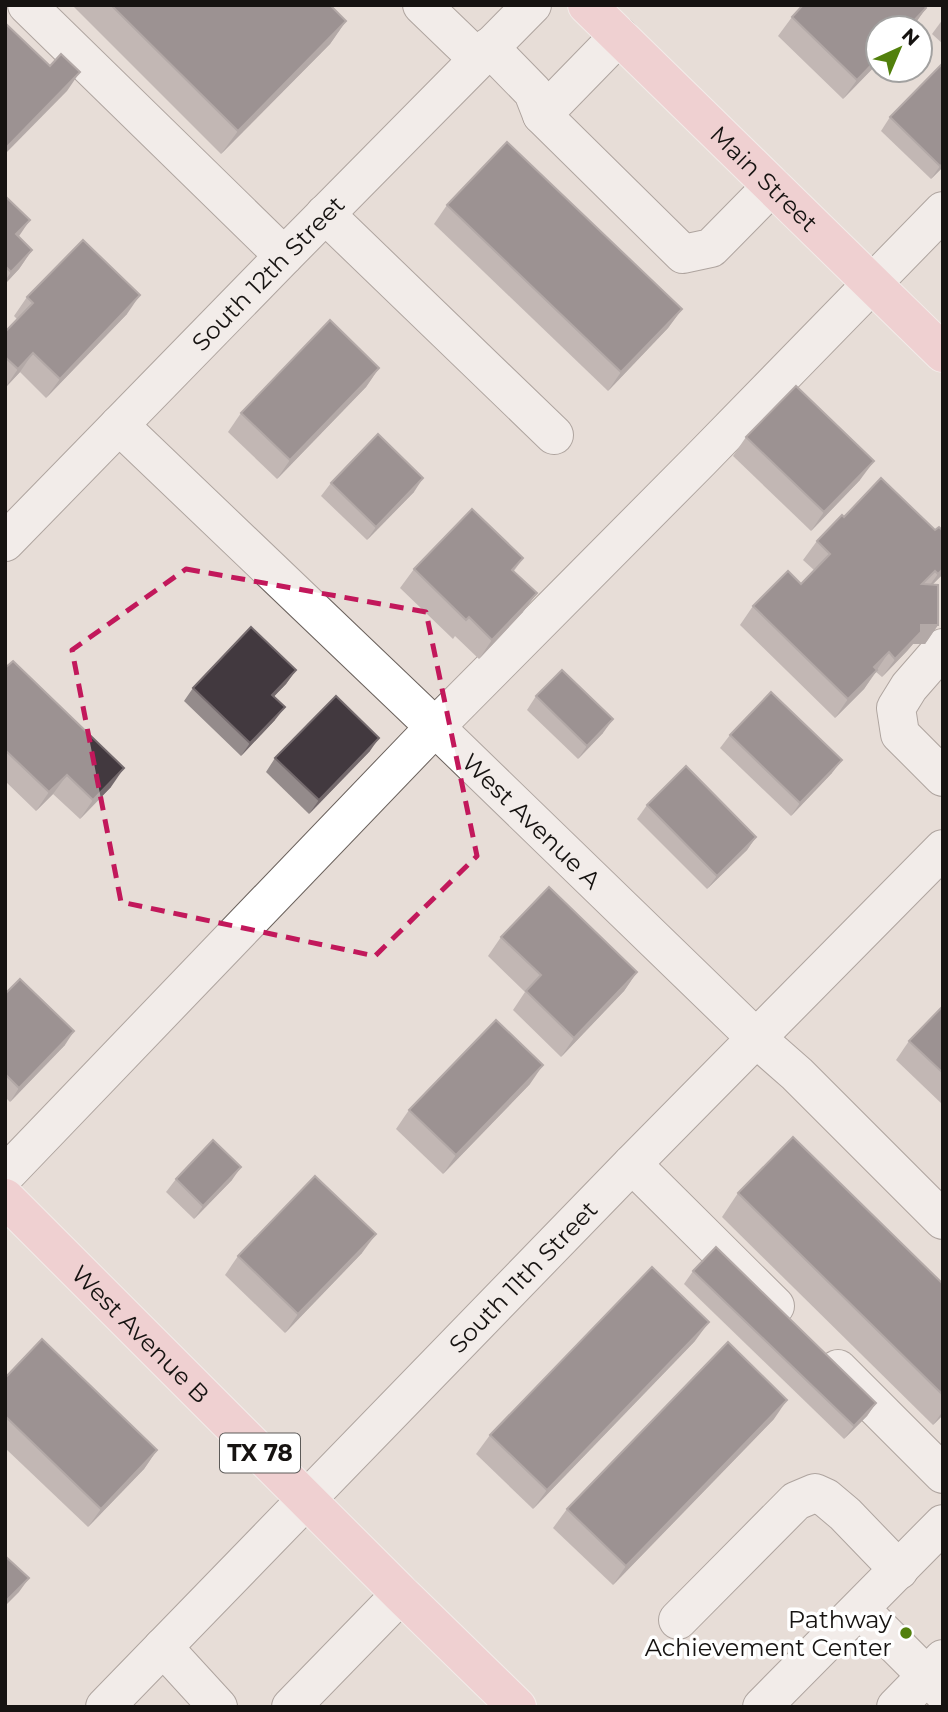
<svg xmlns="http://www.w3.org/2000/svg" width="948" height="1712" viewBox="0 0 948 1712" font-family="Montserrat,sans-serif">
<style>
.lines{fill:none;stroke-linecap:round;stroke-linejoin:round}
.minor-casing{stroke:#6a615c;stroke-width:40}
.major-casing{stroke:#fff;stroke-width:40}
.minor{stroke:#fff;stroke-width:38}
.major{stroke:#f9c1cb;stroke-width:38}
.wall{fill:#948b8b}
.shaded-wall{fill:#746a6d}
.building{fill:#42393f;stroke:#746a6d;stroke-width:2}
.marked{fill:none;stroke:#c2185b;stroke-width:5;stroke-dasharray:14 9;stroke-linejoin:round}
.poi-dot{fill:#52800c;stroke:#fff;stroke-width:2.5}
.labels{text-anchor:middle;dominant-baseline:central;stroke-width:7;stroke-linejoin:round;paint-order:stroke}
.shield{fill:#fff;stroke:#5c5a58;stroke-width:2}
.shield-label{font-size:23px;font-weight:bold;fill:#161311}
.street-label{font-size:24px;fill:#161311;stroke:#fff}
.poi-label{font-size:24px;fill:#161311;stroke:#fff;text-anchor:end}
</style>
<rect width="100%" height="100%" fill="#e7ddd7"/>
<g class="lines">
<defs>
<g id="minor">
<polyline points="27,5 284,256"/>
<polyline points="422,5 478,59"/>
<polyline points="619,36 542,115 683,254 711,248 772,186"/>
<polyline points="489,47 533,92 542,115"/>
<polyline points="325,214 554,435"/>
<path id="s1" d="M 119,425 L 435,727 L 756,1038 L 797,1074 L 943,1220"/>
<path id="s2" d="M 5,542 L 284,256 L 532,5"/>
<polyline points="943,648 909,687 896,708 900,734 943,777"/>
<polyline points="632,1164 775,1306"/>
<polyline points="5,1175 435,727 700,460 943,211"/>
<polyline points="838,1369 943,1474"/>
<polyline points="860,1609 943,1692"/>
<polyline points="678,1620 796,1501 815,1493 826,1498 845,1514 899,1570"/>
<polyline points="163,1647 218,1707"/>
<path id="s3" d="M 105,1707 L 632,1164 L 943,849"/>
<polyline points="291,1707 401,1594"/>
<polyline points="762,1707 943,1524"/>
<polyline points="896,1707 943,1659"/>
</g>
<g id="major">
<path id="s4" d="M 587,5 L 943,353"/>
<path id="s5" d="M 5,1198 L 401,1594 L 517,1707"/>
</g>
</defs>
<use href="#minor" class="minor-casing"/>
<use href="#major" class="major-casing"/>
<use href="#minor" class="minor"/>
<use href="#major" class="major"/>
</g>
<g class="wall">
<polygon points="72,5 330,5 346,21 330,44 221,154"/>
<polygon points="926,8 912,28 878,28 878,63 843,99 778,36 792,17"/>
<polygon points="943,19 943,44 932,34"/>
<polygon points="890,117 943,167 931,179 881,131"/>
<polygon points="5,196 18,237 32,250 19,269 5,284"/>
<polygon points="447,205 682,309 668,328 608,391 434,224"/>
<polygon points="27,297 127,314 46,398 20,372 5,388 5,332 17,319 14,316"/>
<polygon points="379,368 366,387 277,479 228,432 241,413"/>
<polygon points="746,437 860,480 811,531 733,456"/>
<polygon points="331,483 414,492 367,540 321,496"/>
<polygon points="844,517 943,574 932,585 938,625 925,644 913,644 907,651 882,677 876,672 864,689 835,718 740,625 753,606 801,584 814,570 803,560 817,541"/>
<polygon points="523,558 514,571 523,612 479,659 455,636 453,639 400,588 414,569"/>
<polygon points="5,668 111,787 80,819 53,794 36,811 5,781"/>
<polygon points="296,670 286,684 274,696 275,720 241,756 184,701 193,688"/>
<polygon points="536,696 603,733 578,759 527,710"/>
<polygon points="730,735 832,773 791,816 720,748"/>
<polygon points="370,751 309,814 266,772 275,758"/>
<polygon points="647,805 756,837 747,850 707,889 637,819"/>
<polygon points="501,937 637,972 624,991 561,1057 513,1010 525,992 488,956"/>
<polygon points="5,994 65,1045 10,1102 5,1097"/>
<polygon points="943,1006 943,1105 896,1060 909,1041"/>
<polygon points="530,1084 443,1174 396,1129 409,1110"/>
<polygon points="176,1179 232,1180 194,1219 166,1192"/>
<polygon points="738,1193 943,1284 943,1415 933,1425 722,1217"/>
<polygon points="362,1253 285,1333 225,1275 238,1256"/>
<polygon points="693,1271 876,1403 867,1416 844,1439 684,1284"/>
<polygon points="695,1341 533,1509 476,1454 490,1435"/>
<polygon points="5,1378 157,1450 144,1469 88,1527 5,1448"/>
<polygon points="774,1419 613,1585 553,1528 567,1509"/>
</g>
<g class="shaded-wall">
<polygon points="926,8 912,28 907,28"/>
<polygon points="346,21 330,44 221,154 238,131"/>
<polygon points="878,58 878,63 843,99 857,80"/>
<polygon points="80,72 67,91 5,154 5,149"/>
<polygon points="943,164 943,167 931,179 940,166"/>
<polygon points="30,220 17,239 16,234"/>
<polygon points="32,250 19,269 5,284 5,281 11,272"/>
<polygon points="140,295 127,314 46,398 60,379"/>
<polygon points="682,309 668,328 608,391 621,372"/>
<polygon points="33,353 20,372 5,388 18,369"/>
<polygon points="379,368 366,387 277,479 290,460"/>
<polygon points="874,461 860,480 811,531 824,512"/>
<polygon points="423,478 414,492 367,540 376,527"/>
<polygon points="943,569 943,574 924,593 938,574"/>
<polygon points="537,593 523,612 479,659 492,640"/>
<polygon points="921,625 938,625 925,644 913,644 907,651 882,677"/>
<polygon points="889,652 864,689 835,718 848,699 874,667"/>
<polygon points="296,670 286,684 263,708 272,695"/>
<polygon points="285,707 275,720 241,756 250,743"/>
<polygon points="613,719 603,733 578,759 587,746"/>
<polygon points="379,738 370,751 309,814 319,800"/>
<polygon points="842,760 832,773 791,816 800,803"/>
<polygon points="124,768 111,787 80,819 93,800"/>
<polygon points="67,775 53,794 36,811 49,792"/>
<polygon points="756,837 747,850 707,889 717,876"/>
<polygon points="637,972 624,991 561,1057 574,1038"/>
<polygon points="74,1031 65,1045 10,1102 19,1088"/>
<polygon points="543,1065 530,1084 443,1174 456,1155"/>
<polygon points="241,1167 232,1180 194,1219 203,1206"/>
<polygon points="376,1234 362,1253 285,1333 298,1314"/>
<polygon points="709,1322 695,1341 533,1509 547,1490"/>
<polygon points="787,1400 774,1419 613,1585 626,1566"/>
<polygon points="876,1403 867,1416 844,1439 854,1426"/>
<polygon points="943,1411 943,1415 933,1425"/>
<polygon points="157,1450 144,1469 88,1527 101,1509"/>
<polygon points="29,1578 19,1592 5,1606 5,1602"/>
</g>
<g class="building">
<polygon points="111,5 330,5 346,21 238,131"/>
<polygon points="803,5 924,5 926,8 907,28 878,28 878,58 857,80 792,17"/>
<polygon points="5,23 50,66 61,54 80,72 5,149"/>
<polygon points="943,63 943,164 940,166 890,117"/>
<polygon points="507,142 682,309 621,372 447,205"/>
<polygon points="5,196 30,220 16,234 32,250 11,272 5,266"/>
<polygon points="83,240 140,295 60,379 33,353 18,369 5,357 5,332 33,303 27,297"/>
<polygon points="330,320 379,368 290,460 241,413"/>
<polygon points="796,386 874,461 824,512 746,437"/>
<polygon points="378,434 423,478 376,527 331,483"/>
<polygon points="881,478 935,530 939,527 943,531 943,569 938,574 935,571 922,584 938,585 938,625 921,625 921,632 895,659 889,652 874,667 877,670 848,699 753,606 788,571 801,584 830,554 817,541 842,515 844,517"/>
<polygon points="472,509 523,558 512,570 537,593 492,640 469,617 466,620 414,569"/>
<polygon points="251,627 296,670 272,695 285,707 250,743 193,688"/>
<polygon points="13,661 124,768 93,800 67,775 49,792 5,750 5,668"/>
<polygon points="562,670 613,719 587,746 536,696"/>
<polygon points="771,692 842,760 800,803 730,735"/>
<polygon points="336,696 379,738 319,800 275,758"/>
<polygon points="686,766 756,837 717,876 647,805"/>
<polygon points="549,887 637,972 574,1038 526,991 541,975 501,937"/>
<polygon points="20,979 74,1031 19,1088 5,1074 5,994"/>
<polygon points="943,1006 943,1073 909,1041"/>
<polygon points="496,1020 543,1065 456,1155 409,1110"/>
<polygon points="793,1137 943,1284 943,1395 738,1193"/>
<polygon points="213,1140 241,1167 203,1206 176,1179"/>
<polygon points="315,1176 376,1234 298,1314 238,1256"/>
<polygon points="716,1247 876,1403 854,1426 693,1271"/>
<polygon points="652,1267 709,1322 547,1490 490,1435"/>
<polygon points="42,1339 157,1450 101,1509 5,1416 5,1378"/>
<polygon points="728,1342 787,1400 626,1566 567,1509"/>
<polygon points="5,1556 29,1578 5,1602"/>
</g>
<path d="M0 0H948V1712H0ZM 186,569 L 426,612 L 477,856 L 375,956 L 121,902 L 72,650 Z" fill="#e7ddd7" fill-opacity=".55" fill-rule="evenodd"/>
<path class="marked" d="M 186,569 L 426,612 L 477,856 L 375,956 L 121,902 L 72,650 Z"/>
<circle class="poi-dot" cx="906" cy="1633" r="7"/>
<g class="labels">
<rect class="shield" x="220" y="1433.5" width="80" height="39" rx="5"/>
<g class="shield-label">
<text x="260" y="1453">TX 78</text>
</g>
<g class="street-label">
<text stroke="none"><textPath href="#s4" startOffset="248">Main Street</textPath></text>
<text stroke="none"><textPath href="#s2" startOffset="376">South 12th Street</textPath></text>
<text stroke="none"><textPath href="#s1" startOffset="572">West Avenue A</textPath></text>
<text stroke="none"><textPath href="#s3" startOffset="600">South 11th Street</textPath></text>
<text stroke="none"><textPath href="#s5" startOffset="192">West Avenue B</textPath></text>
</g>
<g class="poi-label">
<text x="892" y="1619">Pathway<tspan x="892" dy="28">Achievement Center</tspan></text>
</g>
</g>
<rect width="948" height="1712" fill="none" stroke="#161311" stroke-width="14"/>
<g transform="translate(899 49) rotate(44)"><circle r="33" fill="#ffffff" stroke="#a2a1a0" stroke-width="2"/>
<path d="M0-5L12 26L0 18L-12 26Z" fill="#52800c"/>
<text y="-10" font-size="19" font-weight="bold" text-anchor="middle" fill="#161311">N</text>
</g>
</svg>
